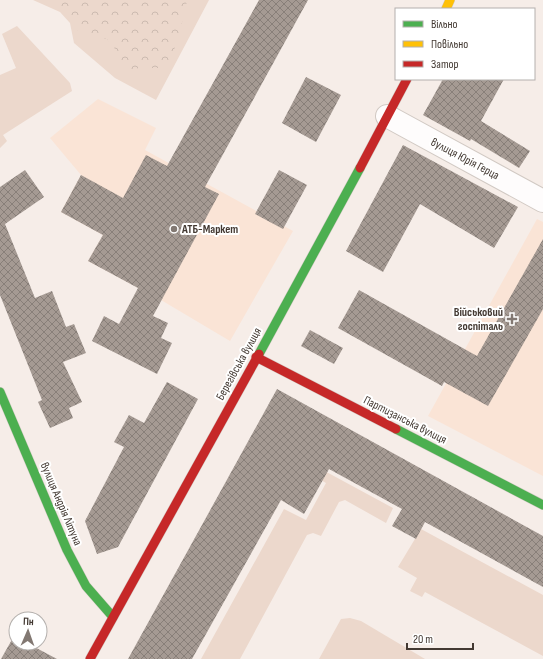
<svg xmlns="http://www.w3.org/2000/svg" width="543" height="659" viewBox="0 0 543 659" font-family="'Sofia Sans Condensed',sans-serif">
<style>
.built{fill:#fae4d6}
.green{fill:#ecd8cc}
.forest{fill:url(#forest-crowns)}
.building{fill:url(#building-cross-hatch)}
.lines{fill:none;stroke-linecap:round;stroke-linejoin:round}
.street-casing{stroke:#d1c9c3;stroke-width:24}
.fast-casing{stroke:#d1c9c3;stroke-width:10}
.slow-casing{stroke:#d1c9c3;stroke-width:10}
.jam-casing{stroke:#d1c9c3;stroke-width:10}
.street{stroke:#fefcfc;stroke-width:22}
.fast{stroke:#4caf50;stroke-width:9}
.slow{stroke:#ffc107;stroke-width:9}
.jam{stroke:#c62828;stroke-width:9}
.poi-dot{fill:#827872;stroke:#fff;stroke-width:1.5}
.labels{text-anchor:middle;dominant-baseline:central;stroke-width:4;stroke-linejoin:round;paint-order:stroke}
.street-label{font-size:12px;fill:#433932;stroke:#fff}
.poi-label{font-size:12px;font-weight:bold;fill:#433932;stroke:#fff;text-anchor:start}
</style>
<defs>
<pattern id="forest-crowns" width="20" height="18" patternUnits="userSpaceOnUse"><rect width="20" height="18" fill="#ecd8cc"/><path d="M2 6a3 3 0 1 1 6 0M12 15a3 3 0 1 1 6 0" fill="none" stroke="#ccbab0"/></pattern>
<pattern id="building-cross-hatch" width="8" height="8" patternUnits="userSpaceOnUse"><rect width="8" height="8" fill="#a59a93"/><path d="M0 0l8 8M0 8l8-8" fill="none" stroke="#887f79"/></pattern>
</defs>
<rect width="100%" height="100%" fill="#f6ede8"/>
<g class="built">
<polygon points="98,99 156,128 145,150 293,231 230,341 161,300 88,261 103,235 61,212 81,175 50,138"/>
<polygon points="537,219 543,222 543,476 428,416"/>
</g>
<g class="green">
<polygon points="33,0 209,0 156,100 115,78 74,43 70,23 60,12"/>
<polygon points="17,26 70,83 72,91 3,135 7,141 0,148 0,75 16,68 2,34"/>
<polygon points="308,462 393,508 386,523 345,500 339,502 321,536 313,533 307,535 240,659 201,659 284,509 306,520 326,483 304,470"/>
<polygon points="421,529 543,595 543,656 425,592 422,597 410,591 417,578 398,567"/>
<polygon points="350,618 361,621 425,659 319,659 341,619"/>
</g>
<polygon class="forest" points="54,0 185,0 187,5 173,54 163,68 152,68 144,65 127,74 116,63 115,49 107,39 82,37 64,9 57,5"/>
<g class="building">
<polygon points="259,0 308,0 205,187 219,194 153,316 168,323 161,338 172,343 157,374 92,341 104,316 119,324 138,288 88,261 103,235 61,212 81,175 123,198 146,155 167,166"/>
<polygon points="306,77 341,95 316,142 282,123"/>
<polygon points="443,79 504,79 481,121 530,151 519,168 471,139 470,141 423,115"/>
<polygon points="403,145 518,207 494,248 420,204 383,272 346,251"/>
<polygon points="25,170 44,197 5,224 35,298 52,291 66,327 74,324 86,353 63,362 82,402 69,408 73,418 50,428 38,402 42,400 0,295 0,187"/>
<polygon points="279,170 307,185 283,229 255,214"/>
<polygon points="543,239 543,309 488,406 444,382 442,386 338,328 359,290 477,356"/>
<polygon points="310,330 343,348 334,364 301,346"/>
<polygon points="167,382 198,399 118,547 97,554 85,521 124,447 114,442 129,415 144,423"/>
<polygon points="277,389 543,536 543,587 425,522 416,539 392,526 402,509 329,469 304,514 281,500 192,659 128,659"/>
<polygon points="14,636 16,637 16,643 27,643 57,659 1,659"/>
</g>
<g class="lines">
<defs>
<polyline id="street" points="387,116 543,201"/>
<g id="fast">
<polyline points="259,354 360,168"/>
<polyline points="0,392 67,550 86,586 113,617"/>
<polyline points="396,429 543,505"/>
</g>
<polyline id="slow" points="446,9 450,0"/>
<g id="jam">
<polyline points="360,168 407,79"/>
<polyline points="256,357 396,429"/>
<polyline points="90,659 259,354"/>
</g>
</defs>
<use href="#street" class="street-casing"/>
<use href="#fast" class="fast-casing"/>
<use href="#slow" class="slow-casing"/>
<use href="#jam" class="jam-casing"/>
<use href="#street" class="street"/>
<use href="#fast" class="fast"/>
<use href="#slow" class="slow"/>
<use href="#jam" class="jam"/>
</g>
<g class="poi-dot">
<circle cx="174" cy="229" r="4"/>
<path d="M510 313h4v4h4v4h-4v4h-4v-4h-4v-4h4z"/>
</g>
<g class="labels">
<g class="street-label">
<text transform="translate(465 159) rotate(28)">вулиця Юрія Герца</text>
<text transform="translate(239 364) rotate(-61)">Берегівська вулиця</text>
<text transform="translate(405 420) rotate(27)">Партизанська вулиця</text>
<text transform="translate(61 504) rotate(67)">вулиця Андрія Літуна</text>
</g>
<g class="poi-label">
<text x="182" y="229">АТБ-Маркет</text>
<text x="503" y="312" text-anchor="end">Військовий<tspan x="503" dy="14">госпіталь</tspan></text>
</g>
</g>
<rect x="395" y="8" width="140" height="72" fill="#ffffff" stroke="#b4b0ad"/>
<rect x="403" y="21" width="20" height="6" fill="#4caf50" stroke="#b4b0ad"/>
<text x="431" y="28" font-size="12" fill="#433932">Вільно</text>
<rect x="403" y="41" width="20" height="6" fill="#ffc107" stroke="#b4b0ad"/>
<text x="431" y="48" font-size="12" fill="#433932">Повільно</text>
<rect x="403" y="61" width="20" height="6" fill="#c62828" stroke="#b4b0ad"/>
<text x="431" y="68" font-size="12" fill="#433932">Затор</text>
<g transform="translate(28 631) rotate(2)"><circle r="19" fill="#ffffff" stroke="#b4b0ad"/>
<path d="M0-3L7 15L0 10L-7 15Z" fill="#827872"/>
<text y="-6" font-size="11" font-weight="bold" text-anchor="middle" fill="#433932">Пн</text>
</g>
<path d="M407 643v6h66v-6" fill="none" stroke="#433932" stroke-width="2"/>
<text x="413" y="643" font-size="12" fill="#433932" stroke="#ffffff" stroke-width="3" paint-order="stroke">20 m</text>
</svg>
